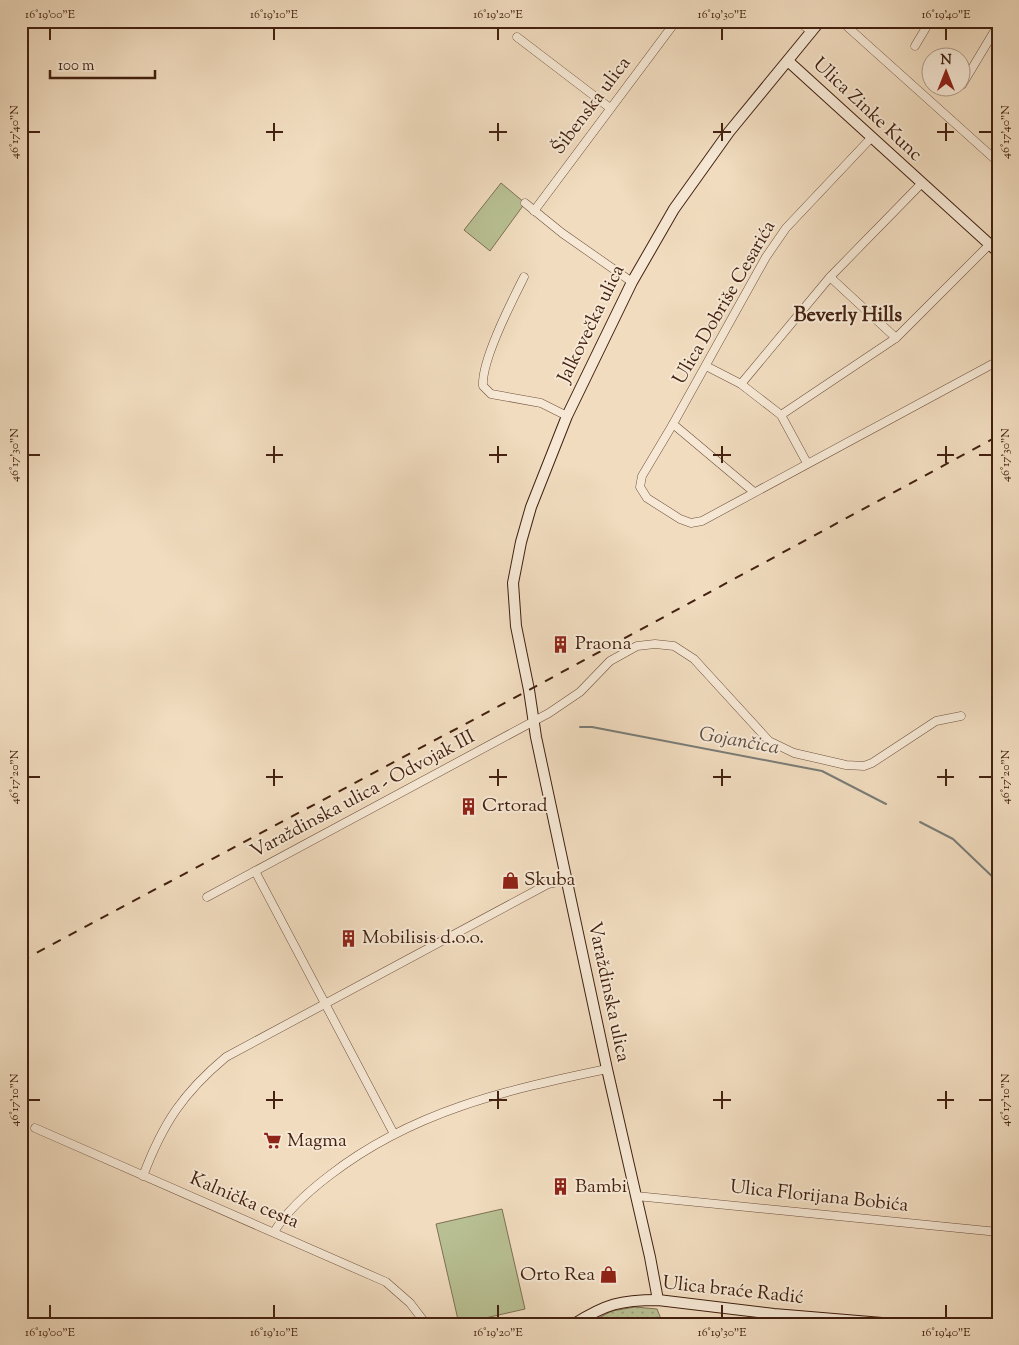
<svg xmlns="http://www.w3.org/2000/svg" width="1019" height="1345" viewBox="0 0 1019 1345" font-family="'Sorts Mill Goudy',serif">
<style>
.green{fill:url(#green-dots);stroke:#7e7052}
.pitch{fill:#b8c093;stroke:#7e7052}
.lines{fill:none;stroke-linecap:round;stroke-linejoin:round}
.stream{stroke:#7a7c77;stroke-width:2}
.street-casing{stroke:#6e503c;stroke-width:9}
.secondary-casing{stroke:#432110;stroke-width:12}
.street{stroke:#f6e8d5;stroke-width:8}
.secondary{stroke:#f6e8d5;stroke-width:10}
.rail{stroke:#432110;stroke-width:2;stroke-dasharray:9 9;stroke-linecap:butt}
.ticks{fill:none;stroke:#432110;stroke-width:2}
.labels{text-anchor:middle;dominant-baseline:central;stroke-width:4;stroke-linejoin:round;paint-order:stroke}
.street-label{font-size:19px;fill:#432110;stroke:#f6e8d5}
.poi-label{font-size:19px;fill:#432110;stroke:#f6e8d5;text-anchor:start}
.neighbourhood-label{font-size:20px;font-weight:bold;fill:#432110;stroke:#f6e8d5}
.water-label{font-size:20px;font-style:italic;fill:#5e4f43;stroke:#f6e8d5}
.neatline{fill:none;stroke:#432110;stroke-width:2}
.ticks-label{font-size:12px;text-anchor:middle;fill:#432110}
</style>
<defs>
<pattern id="green-dots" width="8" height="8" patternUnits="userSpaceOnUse" patternTransform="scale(1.25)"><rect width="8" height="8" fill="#b8c093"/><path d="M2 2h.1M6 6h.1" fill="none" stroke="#979c77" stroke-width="1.8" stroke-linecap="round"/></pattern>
</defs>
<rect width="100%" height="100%" fill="#f1dcbf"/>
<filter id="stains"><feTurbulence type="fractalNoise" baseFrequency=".004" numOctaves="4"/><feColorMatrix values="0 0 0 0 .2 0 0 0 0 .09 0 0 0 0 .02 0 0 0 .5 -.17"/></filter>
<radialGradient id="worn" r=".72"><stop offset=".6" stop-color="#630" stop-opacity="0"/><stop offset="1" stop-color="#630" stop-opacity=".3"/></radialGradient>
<polygon class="green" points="635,1307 657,1309 663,1324 587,1324 612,1311"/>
<g class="pitch">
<polygon points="501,183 525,203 490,251 464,230"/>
<polygon points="502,1209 525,1309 459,1324 436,1224"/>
</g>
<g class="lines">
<g class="stream">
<polyline points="580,727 592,727 822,771 886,804"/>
<polyline points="920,822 953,839 998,882"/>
</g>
<defs>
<g id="street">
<polyline points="798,21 812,32"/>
<polyline points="841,21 998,162"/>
<polyline points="517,37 610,108"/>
<polyline points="915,46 930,21"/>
<polyline points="962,85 998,25"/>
<polyline points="872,137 786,228 766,257 673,424 642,476 640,487 647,498 680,519 691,523 702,521 998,361"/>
<polyline points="525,203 562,233 632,282"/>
<polyline points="534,211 676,21"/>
<path d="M 524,277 C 512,301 481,361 483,386 L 491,394 L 541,403 L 567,416"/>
<polyline points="830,277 896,338"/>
<polyline points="706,366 741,384 781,415 807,463"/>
<polyline points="741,384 830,277 921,184"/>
<polyline points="781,415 896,338 990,244"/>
<polyline points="673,424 754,492"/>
<polyline points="255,871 394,1134"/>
<polyline points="207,897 549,713 580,692 610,661 637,646 655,644 674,646 694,659 769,741 794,753 846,765 864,766 872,763 936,721 961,716"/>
<polyline points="35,1128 386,1282 410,1303 426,1324"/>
<path d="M 143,1176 C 163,1123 183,1093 226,1057 L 548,884 L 567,880"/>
<polyline points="636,1196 998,1232"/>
<path d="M 274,1232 C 288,1209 309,1191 330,1175 C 413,1111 506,1090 607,1069"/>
</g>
<g id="secondary">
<polyline points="788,61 998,252"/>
<polyline points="658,1300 650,1257 607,1069 536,737 529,690 516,626 513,583 521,542 531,507 567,416 632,282 674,209 729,132 820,21"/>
<path d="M 574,1324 C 606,1304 620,1300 658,1300 L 774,1314 L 894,1324"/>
</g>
</defs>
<use href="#street" class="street-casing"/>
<use href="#secondary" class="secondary-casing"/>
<use href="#street" class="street"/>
<use href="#secondary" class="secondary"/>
<polyline class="rail" points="21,961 529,690 998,436"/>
</g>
<path class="ticks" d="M 50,28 L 50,40M 274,28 L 274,40M 498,28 L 498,40M 722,28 L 722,40M 946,28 L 946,40M 274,123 L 274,141M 498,123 L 498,141M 722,123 L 722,141M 946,123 L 946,141M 28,132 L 40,132M 266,132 L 283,132M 489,132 L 507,132M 713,132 L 731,132M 937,132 L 954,132M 979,132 L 992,132M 274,446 L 274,463M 498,446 L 498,463M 722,446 L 722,463M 946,446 L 946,463M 28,455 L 40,455M 266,455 L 283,455M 489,455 L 507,455M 713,455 L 731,455M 937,455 L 954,455M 979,455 L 992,455M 274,769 L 274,786M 498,769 L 498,786M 722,769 L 722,786M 946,769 L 946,786M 28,777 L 40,777M 266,777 L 283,777M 489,777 L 507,777M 713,777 L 731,777M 937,777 L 954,777M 979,777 L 992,777M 274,1091 L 274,1109M 498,1091 L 498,1109M 722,1091 L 722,1109M 946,1091 L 946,1109M 28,1100 L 40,1100M 266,1100 L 283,1100M 489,1100 L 507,1100M 713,1100 L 731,1100M 937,1100 L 954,1100M 979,1100 L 992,1100M 50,1305 L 50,1318M 274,1305 L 274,1318M 498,1305 L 498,1318M 722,1305 L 722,1318M 946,1305 L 946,1318"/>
<defs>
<symbol id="building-bare" viewBox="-9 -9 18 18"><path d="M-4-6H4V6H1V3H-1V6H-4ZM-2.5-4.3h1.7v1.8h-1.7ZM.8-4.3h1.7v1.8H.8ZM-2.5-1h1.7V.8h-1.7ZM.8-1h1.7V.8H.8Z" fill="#8f2418" stroke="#f6e8d5" stroke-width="2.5" paint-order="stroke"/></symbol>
<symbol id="shop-bare" viewBox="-9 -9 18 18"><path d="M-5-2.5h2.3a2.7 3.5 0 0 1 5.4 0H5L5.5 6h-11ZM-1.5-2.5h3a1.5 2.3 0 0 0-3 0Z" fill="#8f2418" stroke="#f6e8d5" stroke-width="2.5" paint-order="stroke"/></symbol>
<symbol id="supermarket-bare" viewBox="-9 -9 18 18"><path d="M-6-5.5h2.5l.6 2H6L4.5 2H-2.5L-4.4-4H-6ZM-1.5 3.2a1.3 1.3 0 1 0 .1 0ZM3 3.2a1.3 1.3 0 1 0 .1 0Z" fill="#8f2418" stroke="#f6e8d5" stroke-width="2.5" paint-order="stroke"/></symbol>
</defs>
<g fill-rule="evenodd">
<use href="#building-bare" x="548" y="632" width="25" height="25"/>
<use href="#building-bare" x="456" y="794" width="25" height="25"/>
<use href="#shop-bare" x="498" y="868" width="25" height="25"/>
<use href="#building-bare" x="336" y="926" width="25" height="25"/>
<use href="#supermarket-bare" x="260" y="1128" width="25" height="25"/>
<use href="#building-bare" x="548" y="1174" width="25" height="25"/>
<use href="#shop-bare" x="596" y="1262" width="25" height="25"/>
</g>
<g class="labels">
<g class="street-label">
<text transform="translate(592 106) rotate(-53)">Šibenska ulica</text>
<text transform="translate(867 110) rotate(43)">Ulica Zinke Kunc</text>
<text transform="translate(725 303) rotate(-60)">Ulica Dobriše Cesarića</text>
<text transform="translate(592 324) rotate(-64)">Jalkovečka ulica</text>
<text transform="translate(363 795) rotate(-28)">Varaždinska ulica - Odvojak III</text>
<text transform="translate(608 992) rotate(78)">Varaždinska ulica</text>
<text transform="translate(819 1197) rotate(6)">Ulica Florijana Bobića</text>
<text transform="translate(244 1201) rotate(23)">Kalnička cesta</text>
<text transform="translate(733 1291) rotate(6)">Ulica braće Radić</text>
</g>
<g class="poi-label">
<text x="575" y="644">Praona</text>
<text x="482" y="806">Crtorad</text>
<text x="524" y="880">Skuba</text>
<text x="362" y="938">Mobilisis d.o.o.</text>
<text x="287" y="1141">Magma</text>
<text x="575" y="1187">Bambi</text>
<text x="595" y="1275" text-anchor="end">Orto Rea</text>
</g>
<g class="neighbourhood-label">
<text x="848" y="316">Beverly Hills</text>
</g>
<g class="water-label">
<text transform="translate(739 742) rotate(10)">Gojančica</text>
</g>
</g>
<rect width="1019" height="1345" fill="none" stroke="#f1dcbf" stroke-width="55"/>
<g transform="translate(946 72)"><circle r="24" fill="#f6e8d5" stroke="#ae9886"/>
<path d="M0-4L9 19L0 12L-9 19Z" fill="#8f2418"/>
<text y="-8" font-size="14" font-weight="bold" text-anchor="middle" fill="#432110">N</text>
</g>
<path d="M50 70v8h105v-8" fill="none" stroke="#432110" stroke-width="2.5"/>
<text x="58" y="70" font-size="15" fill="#432110" stroke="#f6e8d5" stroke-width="4" paint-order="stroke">100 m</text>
<rect x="28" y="28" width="964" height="1290" class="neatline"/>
<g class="ticks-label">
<text x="50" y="18">16°19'00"E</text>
<text x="274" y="18">16°19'10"E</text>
<text x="498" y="18">16°19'20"E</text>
<text x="722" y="18">16°19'30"E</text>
<text x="946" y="18">16°19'40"E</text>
<text transform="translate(14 132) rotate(-90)" y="4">46°17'40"N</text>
<text transform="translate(1005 132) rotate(-90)" y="4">46°17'40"N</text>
<text transform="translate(14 455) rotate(-90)" y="4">46°17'30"N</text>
<text transform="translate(1005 455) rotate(-90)" y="4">46°17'30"N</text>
<text transform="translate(14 777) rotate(-90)" y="4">46°17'20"N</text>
<text transform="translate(1005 777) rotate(-90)" y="4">46°17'20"N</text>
<text transform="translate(14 1100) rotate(-90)" y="4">46°17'10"N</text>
<text transform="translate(1005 1100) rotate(-90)" y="4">46°17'10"N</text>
<text x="50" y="1336">16°19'00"E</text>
<text x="274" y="1336">16°19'10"E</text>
<text x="498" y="1336">16°19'20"E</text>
<text x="722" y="1336">16°19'30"E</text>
<text x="946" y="1336">16°19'40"E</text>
</g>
<rect width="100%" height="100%" filter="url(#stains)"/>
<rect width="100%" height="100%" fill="url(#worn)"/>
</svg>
